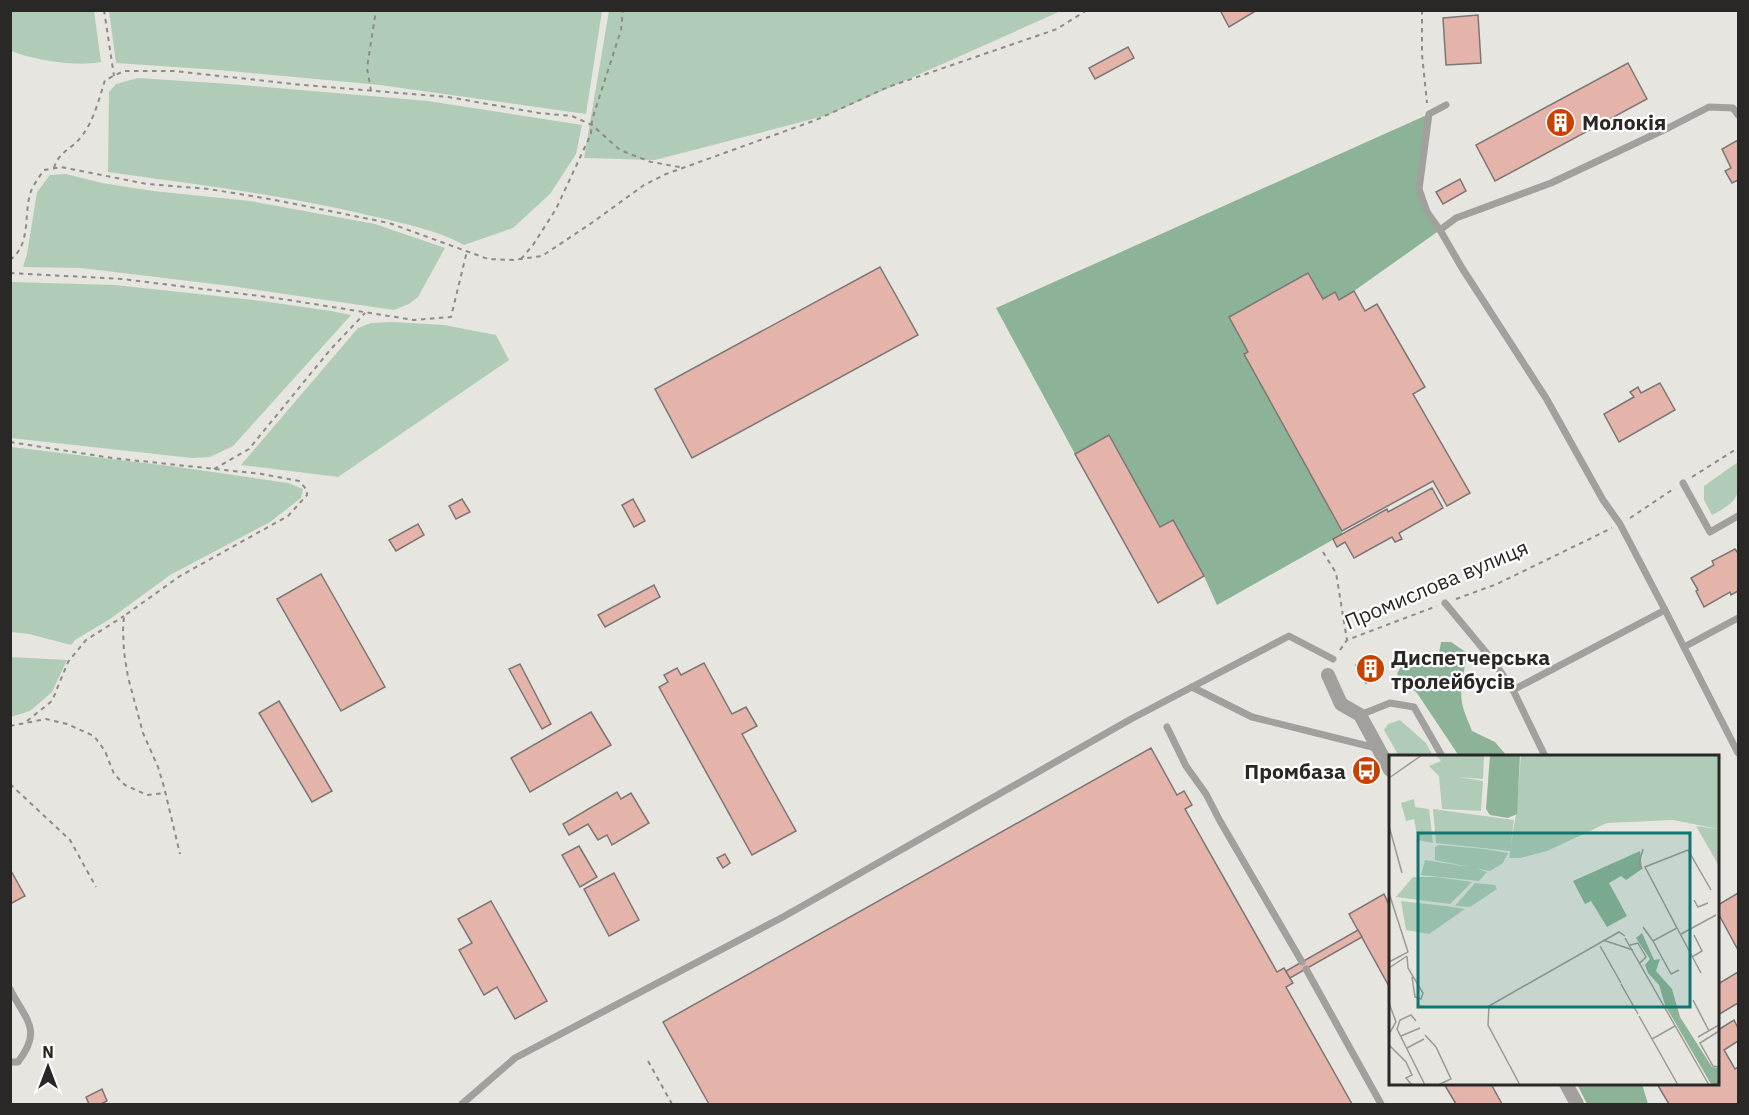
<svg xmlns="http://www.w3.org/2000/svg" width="1749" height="1115" viewBox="0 0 1749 1115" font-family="'IBM Plex Sans',sans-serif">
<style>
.green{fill:#b0ccb7}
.forest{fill:#8cb397}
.building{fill:#e4b3aa;stroke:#7c7674;stroke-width:1.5}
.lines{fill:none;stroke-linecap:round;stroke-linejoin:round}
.path{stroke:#8c8b87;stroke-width:2;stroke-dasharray:4.5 4.5;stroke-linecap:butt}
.lane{stroke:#a1a09d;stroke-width:7}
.street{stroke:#a1a09d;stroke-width:14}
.labels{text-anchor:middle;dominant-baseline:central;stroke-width:4.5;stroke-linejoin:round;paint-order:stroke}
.poi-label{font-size:21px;font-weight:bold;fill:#292826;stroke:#fff;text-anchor:start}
.street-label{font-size:21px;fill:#292826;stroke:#fff}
.inset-road{fill:none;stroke:#9b9995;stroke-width:1.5}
.view{fill:#0f766e;fill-opacity:0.15;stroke:#0f766e;stroke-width:3}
.inset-edge{fill:none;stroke:#292826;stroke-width:3}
</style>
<rect width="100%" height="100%" fill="#e7e5df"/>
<g class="green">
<path d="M 10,11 L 94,11 L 101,62 C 76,67 34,60 11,51 Z"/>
<polygon points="109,11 109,10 602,11 586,114 380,85 219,70 116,63"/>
<polygon points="609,11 610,10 1061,11 828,115 655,160 584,158"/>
<path d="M 138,78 L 230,84 L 428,101 L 582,125 L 576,154 L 550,194 L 513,228 L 464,245 C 437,230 406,224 376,217 C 288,195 198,185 108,172 L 109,92 L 116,84 Z"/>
<polygon points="66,174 102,183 153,191 250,201 375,224 445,248 418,297 409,304 394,310 231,286 81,268 23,267 27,254 37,192 50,175"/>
<polygon points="11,282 115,285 262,301 331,311 351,315 233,446 210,457 192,458 11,438"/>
<polygon points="392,322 444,325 496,335 509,360 338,477 241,465 358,328 371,323"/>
<polygon points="11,447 178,467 288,483 303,489 301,498 270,522 170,575 110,619 75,640 71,645 29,634 11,632"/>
<path d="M 1738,462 C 1739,494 1743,499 1712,515 L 1704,500 L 1704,486 Z"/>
<polygon points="10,657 67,660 52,692 30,711 11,717"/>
<polygon points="1400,720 1426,743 1433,756 1399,756 1384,730 1388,724"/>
</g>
<g class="forest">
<polygon points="1429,114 1419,189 1440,230 1354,291 1339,300 1335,292 1323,299 1308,273 1229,317 1248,352 1245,354 1343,534 1217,605 1204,576 1173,521 1160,527 1109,436 1075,454 996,308"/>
<path d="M 1441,642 L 1451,642 L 1467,653 C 1465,671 1458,690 1463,707 C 1465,715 1469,723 1472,731 L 1495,742 L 1507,756 L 1459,756 L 1417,693 L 1397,674 L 1405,658 L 1419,660 L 1438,659 Z"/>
<polygon points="1577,1084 1642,1084 1648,1104 1587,1104"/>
</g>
<g class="building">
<polygon points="1257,10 1229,27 1220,10"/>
<polygon points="1478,15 1481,63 1446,65 1443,18"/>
<polygon points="1128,47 1134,58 1095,79 1089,68"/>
<polygon points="1628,63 1647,99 1495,181 1476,145"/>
<polygon points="1738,140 1738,180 1732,183 1725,171 1731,168 1722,149"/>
<polygon points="1460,179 1466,191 1443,204 1436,192"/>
<polygon points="880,267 918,335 692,458 655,389"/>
<polygon points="1308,273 1323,299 1335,292 1339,300 1354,291 1365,311 1377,304 1425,387 1413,394 1470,493 1447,506 1433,481 1342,531 1244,354 1248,352 1229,317"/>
<polygon points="1660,383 1675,410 1619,442 1604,414 1634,397 1630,392 1638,387 1641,393"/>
<polygon points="1109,435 1160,527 1173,520 1204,576 1158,603 1075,454"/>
<polygon points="1432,488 1443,508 1399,533 1402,539 1395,542 1392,537 1354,558 1345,542 1337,547 1333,539 1387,509 1388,512"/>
<polygon points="462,499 470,512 456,519 449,506"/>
<polygon points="633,499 645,521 634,527 622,505"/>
<polygon points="418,524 424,535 396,551 389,540"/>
<polygon points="1735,549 1737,552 1738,552 1738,591 1731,595 1730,592 1704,607 1696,591 1698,590 1691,578 1714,565 1712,561"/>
<polygon points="321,574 385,687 341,711 277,599"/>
<polygon points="654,585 660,597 605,627 598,615"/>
<polygon points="1373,656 1383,673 1366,683 1356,665"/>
<polygon points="704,663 732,714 746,707 757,726 742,734 796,831 752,855 659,687 668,682 664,675 677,668 681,675"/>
<polygon points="520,664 551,724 542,729 509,669"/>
<polygon points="279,701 332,791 312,802 259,713"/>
<polygon points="591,712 611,745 530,792 511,758"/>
<polygon points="1151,748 1177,795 1184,791 1192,805 1185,809 1277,972 1284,968 1293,983 1286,987 1352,1104 709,1104 663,1022"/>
<polygon points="617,792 621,799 631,793 649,823 612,845 607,835 598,840 588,824 569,835 563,824"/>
<polygon points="579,846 597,877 580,887 562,855"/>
<polygon points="725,854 730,863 723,868 717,858"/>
<polygon points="10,869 25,896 10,904"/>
<polygon points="614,873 639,920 609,936 584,889"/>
<polygon points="1738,893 1738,950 1718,913 1718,905"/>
<polygon points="1384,894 1390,907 1390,988 1349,914"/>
<polygon points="491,901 547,1001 515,1019 497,987 484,995 459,950 472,943 458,919"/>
<polygon points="1358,930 1362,937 1290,978 1286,971"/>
<polygon points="1738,972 1738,1003 1718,1015 1718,984"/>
<polygon points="1734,1020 1738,1028 1738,1041 1724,1050 1735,1069 1738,1067 1738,1104 1669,1104 1657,1084 1718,1084 1718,1030"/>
<polygon points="1444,1084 1491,1084 1502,1104 1456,1104"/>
<polygon points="102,1089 107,1101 101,1104 89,1104 86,1097"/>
</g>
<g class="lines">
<g class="path">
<polyline points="104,10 114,76"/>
<polyline points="1422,10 1422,54 1427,103"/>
<polyline points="371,91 367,68 376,10"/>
<path d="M 54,168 C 59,151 71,150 81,137 C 94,121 99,99 105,80 L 124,71 L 174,71 L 303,85 L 448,97 L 539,113 L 572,116 L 592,125 L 620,150 L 651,162 L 680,167"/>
<polyline points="521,259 533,245 556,209 591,134 592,120 621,30 623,10"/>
<path d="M 10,260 C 32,244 23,214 31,191 C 34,184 39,177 44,170 L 61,167 L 147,184 L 209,189 L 275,200 L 389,223 L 488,259 L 513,260 L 542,256 L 593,222 L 644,185 L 666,174 L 816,120 L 888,87 L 1057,29 L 1087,10"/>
<polyline points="10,273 122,279 276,298 414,320 451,317 467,251"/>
<polyline points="10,442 112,458 262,474 299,481 307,490 307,495 288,516 180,576 124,616 123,630 124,652 128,677 143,733 158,767 164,787 180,854"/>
<polyline points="214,469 249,449 330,350 365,313"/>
<polyline points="1692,477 1738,448"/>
<polyline points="1630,518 1675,488"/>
<polyline points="1323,552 1336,573 1347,640"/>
<polyline points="1456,599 1497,584 1612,528"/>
<polyline points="1340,650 1347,640 1437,606"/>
<polyline points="27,721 52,701 68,662 86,640 124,616"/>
<polyline points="10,726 46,719 67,724 94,736 105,751 114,774 125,785 147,795 165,793"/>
<polyline points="10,784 70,840 96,887"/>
<polyline points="648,1061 672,1104"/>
</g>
<g class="lane">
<polyline points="1440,230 1427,212 1419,189 1429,114 1446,105"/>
<polyline points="1683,483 1710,532 1738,516"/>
<polyline points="1445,603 1494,662 1513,690 1665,610 1620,524 1603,500 1546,398 1462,268 1440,230 1456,218 1551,183 1670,127 1709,107 1733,108 1738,115"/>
<polyline points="1665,610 1738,753"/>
<polyline points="1684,647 1738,618"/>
<polyline points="1192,687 1252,717 1376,748"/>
<polyline points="1513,690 1545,756"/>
<polyline points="1360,715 1390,703 1414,707 1442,756"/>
<polyline points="1167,727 1186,766 1206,794 1220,821 1302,962"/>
<polyline points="1306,969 1381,1104"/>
<path d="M 10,989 C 26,1021 43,1029 18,1062 L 10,1062"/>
<polyline points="462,1104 515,1058 783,917 1131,719 1289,636 1333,659"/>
</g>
<g class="street">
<polyline points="1328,675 1341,704 1360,715 1390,770"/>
<polyline points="1566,1084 1577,1104"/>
</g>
</g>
<defs>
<symbol id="building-disc" viewBox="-11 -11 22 22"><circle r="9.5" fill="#c74101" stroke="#fff"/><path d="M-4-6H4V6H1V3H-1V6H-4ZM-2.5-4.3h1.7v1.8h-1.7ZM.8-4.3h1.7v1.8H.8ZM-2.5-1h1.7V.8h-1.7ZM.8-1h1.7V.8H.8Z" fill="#fff"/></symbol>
<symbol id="bus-disc" viewBox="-11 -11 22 22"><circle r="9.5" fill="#c74101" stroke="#fff"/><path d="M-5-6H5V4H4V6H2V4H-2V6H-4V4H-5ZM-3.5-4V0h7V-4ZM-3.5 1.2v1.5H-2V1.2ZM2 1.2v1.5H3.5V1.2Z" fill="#fff"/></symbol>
</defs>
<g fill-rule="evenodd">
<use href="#building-disc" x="1544" y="106" width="33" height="33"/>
<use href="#building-disc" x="1354" y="652" width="33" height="33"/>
<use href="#bus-disc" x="1350" y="754" width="33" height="33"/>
</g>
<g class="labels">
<g class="poi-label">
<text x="1582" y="122">Молокія</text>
<text x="1391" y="657">Диспетчерська<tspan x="1391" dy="24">тролейбусів</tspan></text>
<text x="1346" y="771" text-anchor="end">Промбаза</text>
</g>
<g class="street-label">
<text transform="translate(1436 584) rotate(-23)">Промислова вулиця</text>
</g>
</g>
<g transform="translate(1389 755)">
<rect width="330" height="330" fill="#e7e5df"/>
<path d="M 47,0 L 95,0 L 94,24 L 70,22 L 94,26 L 92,56 L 53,54 L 50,21 L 40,11 L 52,6 ZM 132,0 L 330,0 L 330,111 L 307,71 L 329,74 L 284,65 L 218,68 L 158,96 L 131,103 L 120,103 L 121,96 L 47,88 L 44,54 L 125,65 L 121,95 L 127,59 ZM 25,44 L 26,52 L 40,54 L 44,88 L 29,85 L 25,64 L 17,66 L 12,48 ZM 50,90 L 95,94 L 119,98 L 114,108 L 101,116 L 46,105 L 46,92 ZM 36,105 L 87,113 L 98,117 L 90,126 L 32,120 ZM 24,122 L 47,122 L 83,127 L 61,149 L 7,142 ZM 86,128 L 106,130 L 108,134 L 81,152 L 66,151 ZM 12,146 L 56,151 L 76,154 L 40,179 L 17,175 Z" fill="#b0ccb7"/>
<path d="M 101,0 L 131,0 L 128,59 L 119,63 L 101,60 L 97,54 ZM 251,96 L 253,114 L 237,125 L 232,121 L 220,128 L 238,161 L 218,172 L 202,146 L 196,149 L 184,126 ZM 253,178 L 265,205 L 271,204 L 267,216 L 283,234 L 291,262 L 323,312 L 330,313 L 330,330 L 322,329 L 276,250 L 270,230 L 259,218 L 256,210 L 261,204 L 247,183 Z" fill="#8cb397"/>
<path class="inset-road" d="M 0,23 L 33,0M 0,71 L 13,118M 253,114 L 250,108 L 254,94M 0,138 L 19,197 L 0,207M 305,145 L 309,152 L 319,148M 254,172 L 264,186 L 288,173 L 256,112 L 299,95 L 322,135M 288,173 L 312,218M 292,179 L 327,160M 236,183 L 320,330M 214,185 L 244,195M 264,186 L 282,219 L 290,215M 241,190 L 249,188 L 257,202 L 251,208M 211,191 L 232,228M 18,201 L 19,213 L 34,238 L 32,244 L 26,242 L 23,222M 303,202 L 313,196 L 305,180M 0,213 L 18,201M 232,229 L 249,259M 304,245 L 320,276M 0,248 L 7,267 L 0,279M 250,261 L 289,330M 27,266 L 22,260 L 11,265 L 8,274 L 36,330M 330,276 L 311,288 L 324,311 L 330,312M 36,280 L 47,292 L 62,324 L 49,330M 12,281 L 31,273M 309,282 L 330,270M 263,284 L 286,271M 0,290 L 17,307 L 23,320 L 17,323 L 23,330M 18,293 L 35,284M 131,330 L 99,270 L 100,251 L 230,177 L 236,181"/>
<path class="view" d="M 29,78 L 301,78 L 301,252 L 29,252 Z"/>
<rect width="330" height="330" class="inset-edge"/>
</g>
<rect width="1749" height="1115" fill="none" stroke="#292826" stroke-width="24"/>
<g transform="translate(48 1067)" stroke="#ffffff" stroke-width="4.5" paint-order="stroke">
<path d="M0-4.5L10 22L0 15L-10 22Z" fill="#292826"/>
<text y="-9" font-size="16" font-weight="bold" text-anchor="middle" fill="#292826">N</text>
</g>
</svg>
